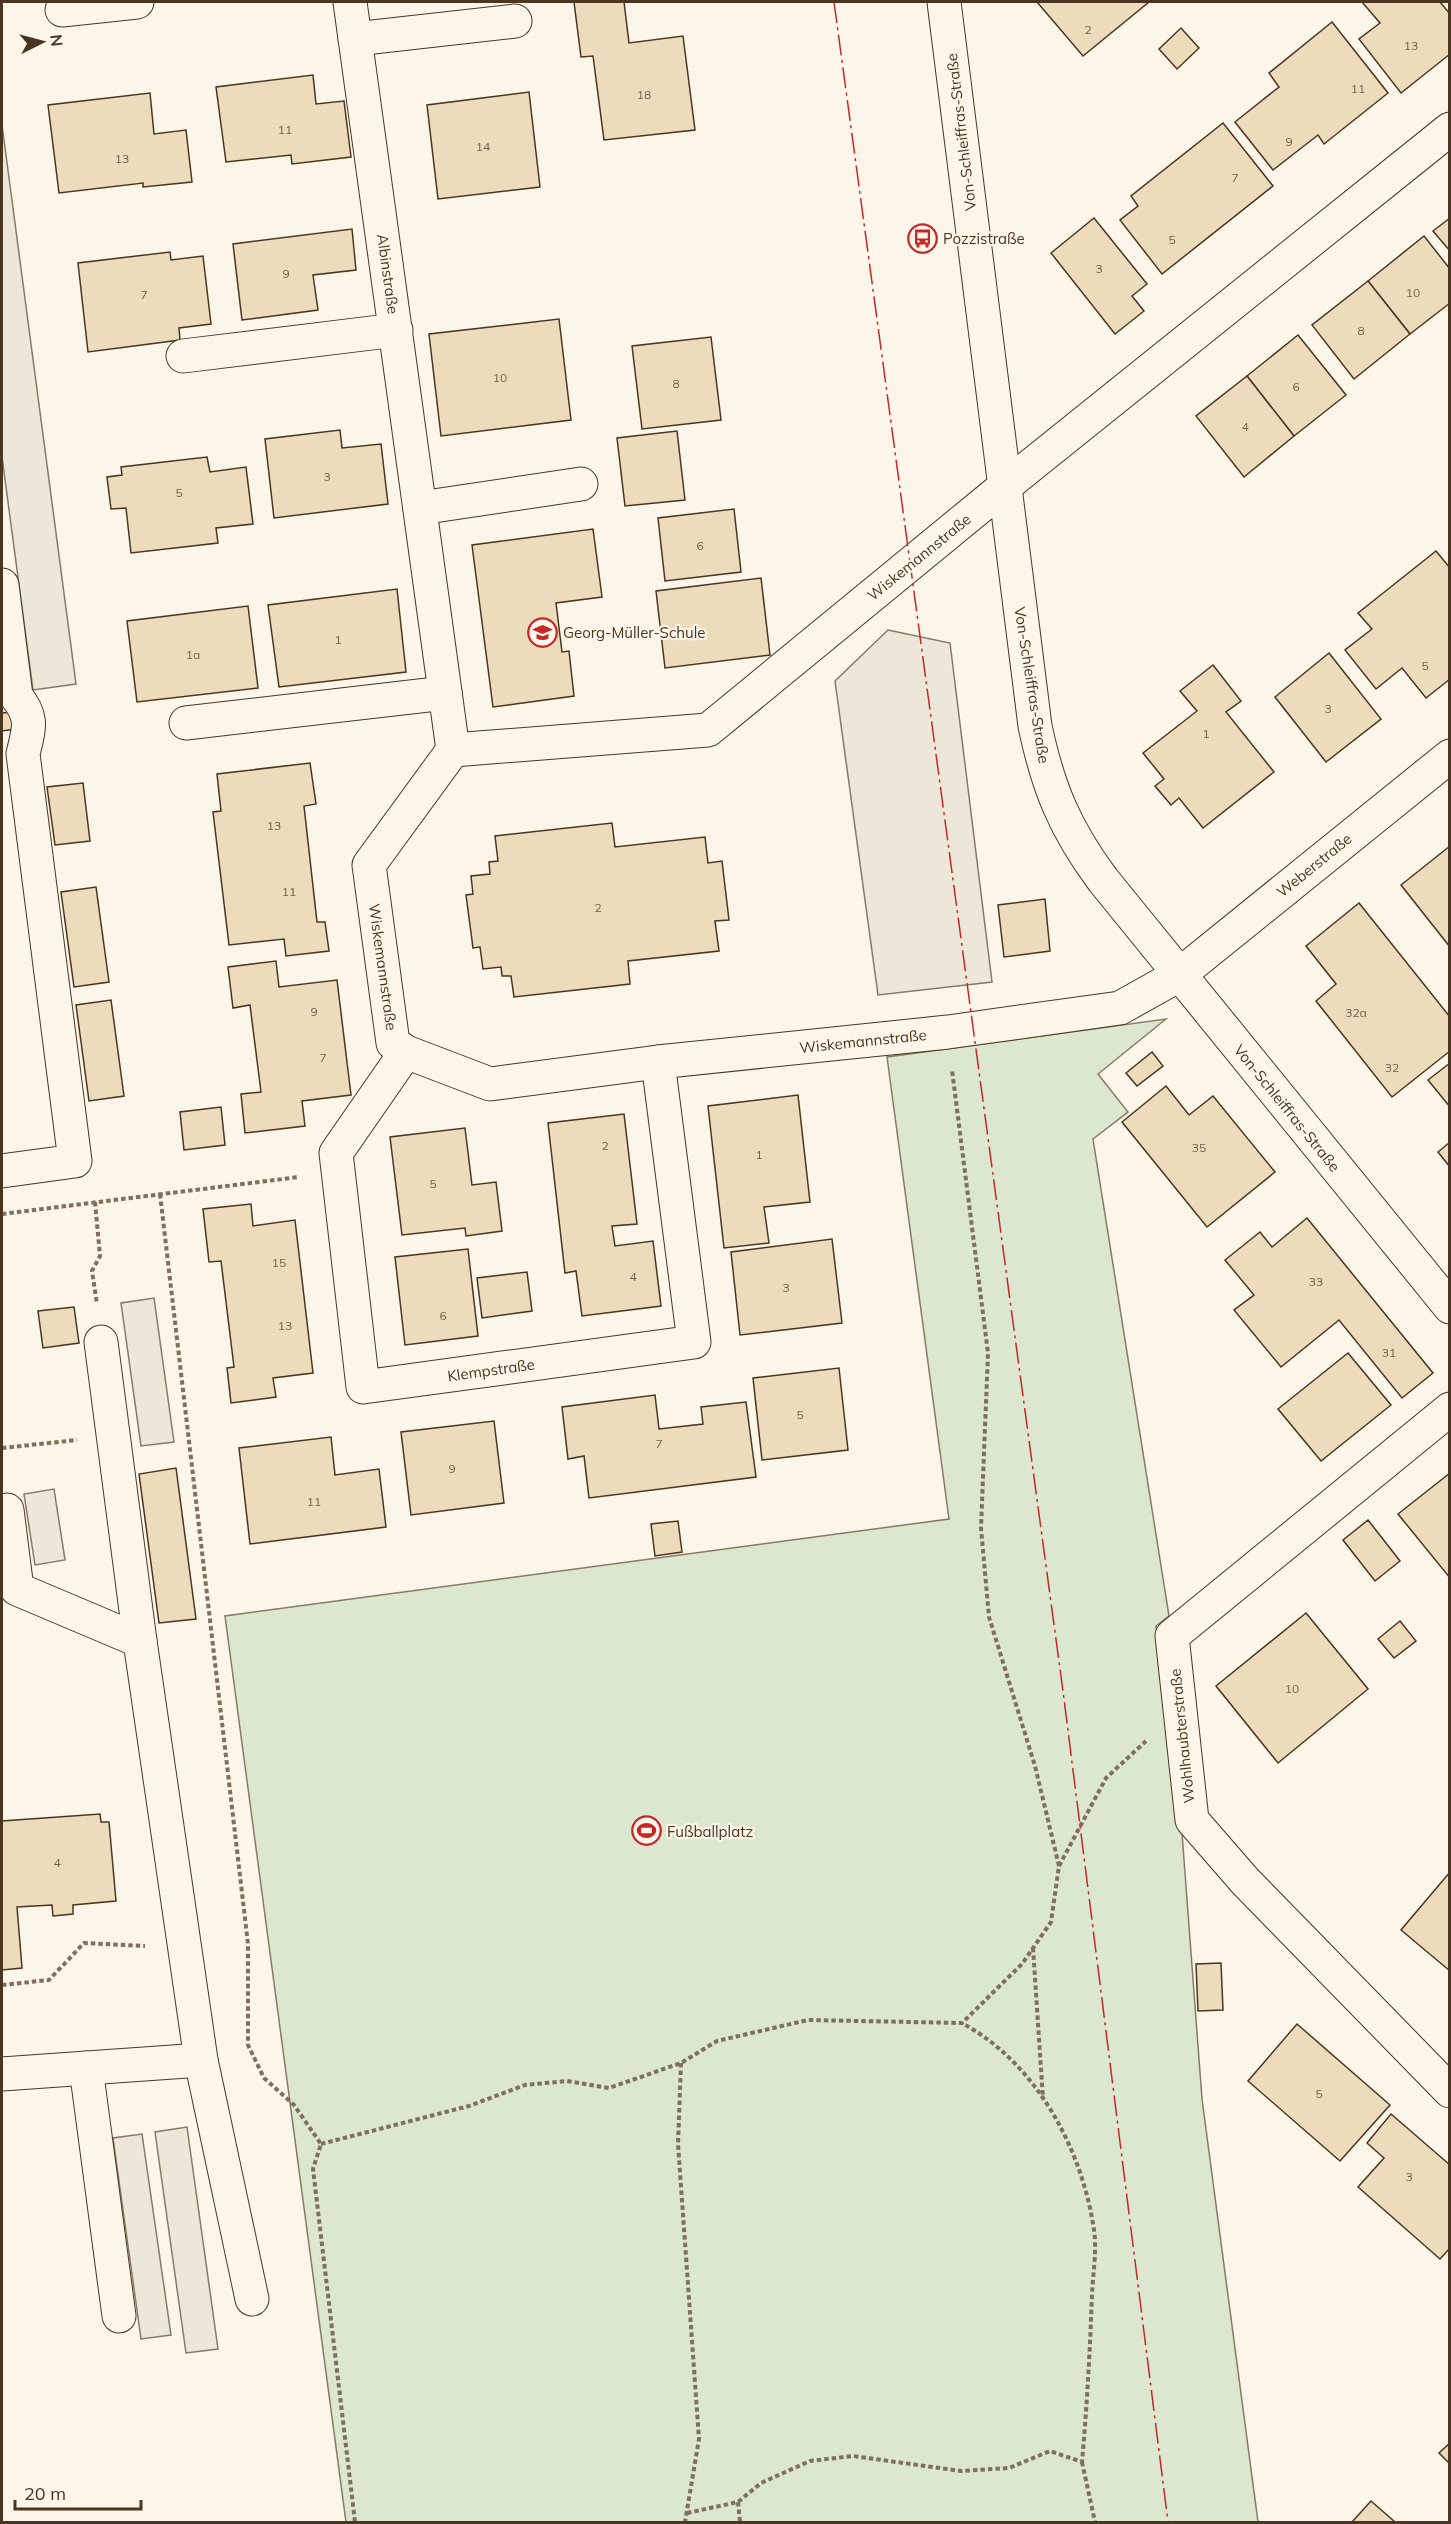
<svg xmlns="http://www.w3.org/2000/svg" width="1451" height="2524" viewBox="0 0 1451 2524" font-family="Mulish,sans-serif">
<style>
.green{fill:#dce7d0;stroke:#887966;stroke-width:1.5}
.parking{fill:#ede7d9;stroke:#887966;stroke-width:1.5}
.building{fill:#ecdcbc;stroke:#4a3520;stroke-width:1.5}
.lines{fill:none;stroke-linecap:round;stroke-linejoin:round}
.minor-casing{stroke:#4a3520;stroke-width:35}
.path{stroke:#7f6f5c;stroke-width:4;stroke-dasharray:4.5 3;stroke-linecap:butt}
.minor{stroke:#fbf6e9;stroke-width:33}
.power{stroke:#c62828;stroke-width:1.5;stroke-dasharray:21 4.5 3 4.5;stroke-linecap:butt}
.labels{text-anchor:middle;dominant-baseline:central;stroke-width:4.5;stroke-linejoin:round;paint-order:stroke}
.number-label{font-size:12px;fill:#725f47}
.street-label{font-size:15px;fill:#4a3520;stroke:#fbf6e9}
.poi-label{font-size:15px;fill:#4a3520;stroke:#fbf6e9;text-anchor:start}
</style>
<rect width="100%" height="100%" fill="#fbf6e9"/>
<polygon class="green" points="1166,1019 1098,1074 1128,1112 1093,1139 1169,1616 1156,1626 1182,1833 1202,2099 1258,2522 346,2522 225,1616 949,1519 887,1057"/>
<g class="parking">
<polygon points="2,125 76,684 33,690 2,457"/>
<polygon points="888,630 950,643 992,982 878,995 835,681"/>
<polygon points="154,1298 174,1442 141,1446 121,1303"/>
<polygon points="54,1489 65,1560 35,1565 24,1494"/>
<polygon points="187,2127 218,2349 186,2353 155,2132"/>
<polygon points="142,2134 171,2335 141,2339 113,2138"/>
</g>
<g class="building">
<polygon points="574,2 624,2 629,43 683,36 695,130 604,140 593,56 581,57"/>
<polygon points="1037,2 1149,2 1083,56"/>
<polygon points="1362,2 1440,2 1450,14 1450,54 1401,93 1359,39 1380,23"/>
<polygon points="1332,22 1388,93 1324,144 1318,135 1273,170 1235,122 1279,87 1269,73"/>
<polygon points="1181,28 1199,48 1177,69 1159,49"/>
<polygon points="313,75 316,104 344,101 351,157 292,164 291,155 226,162 216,87"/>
<polygon points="529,92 540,187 438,199 427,105"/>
<polygon points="150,93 154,134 186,130 192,182 143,187 143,183 59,193 48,105"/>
<polygon points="1223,123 1273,186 1162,274 1120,220 1138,206 1131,196"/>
<polygon points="1094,218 1147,284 1132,296 1144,311 1115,334 1051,253"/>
<polygon points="1450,218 1450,251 1433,231"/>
<polygon points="352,229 356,270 313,275 318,310 242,320 233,244"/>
<polygon points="1424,236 1450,269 1450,303 1410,334 1368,281"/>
<polygon points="170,252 171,260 203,256 211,324 179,328 180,340 88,352 78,263"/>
<polygon points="1368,281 1410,334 1354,379 1312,325"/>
<polygon points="559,319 571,420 441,436 429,334"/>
<polygon points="1298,335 1346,395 1294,436 1247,376"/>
<polygon points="711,337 721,420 642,429 632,346"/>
<polygon points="1247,376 1294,436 1244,477 1196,416"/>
<polygon points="340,430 342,448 381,444 388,504 274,518 265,439"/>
<polygon points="677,431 685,500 625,506 617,438"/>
<polygon points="207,457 210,472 246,467 253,524 216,528 218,543 131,553 126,508 111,509 107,477 122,475 121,467"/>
<polygon points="734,509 741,572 665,581 658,518"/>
<polygon points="593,529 602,597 556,603 562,652 569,651 574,696 493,707 472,545"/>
<polygon points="1436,551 1450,568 1450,679 1426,698 1402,668 1376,689 1345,650 1372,629 1358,613"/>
<polygon points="761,578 770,655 665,668 656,591"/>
<polygon points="397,589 406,672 279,687 268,605"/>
<polygon points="248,606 258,688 137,702 127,621"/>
<polygon points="1329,653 1381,719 1326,762 1275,697"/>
<polygon points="1213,665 1241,701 1226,712 1274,772 1203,828 1179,798 1171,805 1155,786 1164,779 1143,753 1197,711 1180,691"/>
<polygon points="13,712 16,729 2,731 2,713"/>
<polygon points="310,763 316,804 304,806 317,922 325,922 329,951 286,956 284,939 229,945 213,812 221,811 217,774"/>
<polygon points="83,783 90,841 55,845 47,787"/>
<polygon points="612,823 615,847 705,837 708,863 722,861 729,920 715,921 719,951 628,961 630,984 514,997 511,976 502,976 501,967 483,969 480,947 473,948 466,895 473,894 471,876 490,874 489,862 498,861 495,836"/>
<polygon points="1450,846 1450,947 1401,885"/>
<polygon points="96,887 109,982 74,987 61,892"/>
<polygon points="1045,899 1050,951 1004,957 998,905"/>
<polygon points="1359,903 1450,1017 1450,1051 1392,1097 1316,1001 1336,984 1306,946"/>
<polygon points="276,961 279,987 337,980 351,1095 302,1101 305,1126 245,1133 241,1094 261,1092 250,1005 233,1008 228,967"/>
<polygon points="111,1000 124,1096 89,1101 76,1005"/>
<polygon points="1152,1052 1163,1066 1137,1086 1126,1073"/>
<polygon points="1450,1063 1450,1107 1428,1080"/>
<polygon points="1166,1086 1189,1115 1213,1096 1275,1172 1207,1227 1122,1122"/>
<polygon points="798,1095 810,1202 764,1207 769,1243 724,1248 708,1106"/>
<polygon points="221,1107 225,1145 184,1150 180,1112"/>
<polygon points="624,1114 637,1224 612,1226 615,1246 653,1241 661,1306 582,1316 576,1271 565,1273 548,1123"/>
<polygon points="465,1128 472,1185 496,1182 502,1231 466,1236 465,1228 402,1235 390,1137"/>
<polygon points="1450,1142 1450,1167 1438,1152"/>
<polygon points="251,1204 253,1226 295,1220 313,1373 273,1378 276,1397 231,1403 227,1368 234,1367 221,1261 209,1262 203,1209"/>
<polygon points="1307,1218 1433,1373 1402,1398 1339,1320 1281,1367 1234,1310 1254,1295 1225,1260 1260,1232 1272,1247"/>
<polygon points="832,1239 842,1323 740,1335 731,1252"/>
<polygon points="468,1249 478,1336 405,1345 395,1257"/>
<polygon points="527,1272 532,1311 482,1318 477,1278"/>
<polygon points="74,1307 79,1343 43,1348 38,1311"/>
<polygon points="1348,1353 1391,1405 1321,1461 1278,1409"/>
<polygon points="839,1368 848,1450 762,1460 753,1378"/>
<polygon points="655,1395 659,1429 703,1424 701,1407 746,1402 756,1477 589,1498 584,1456 568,1459 562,1407"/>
<polygon points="494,1421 504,1503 411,1515 401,1432"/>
<polygon points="331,1437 335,1475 379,1469 386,1527 250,1544 239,1448"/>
<polygon points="176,1468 196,1619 159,1623 139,1474"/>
<polygon points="1450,1473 1450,1578 1398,1514"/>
<polygon points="1368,1520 1400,1561 1375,1581 1343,1540"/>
<polygon points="678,1521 682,1552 655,1556 651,1524"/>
<polygon points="1306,1613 1368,1689 1278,1763 1216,1686"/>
<polygon points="1400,1621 1416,1641 1394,1658 1378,1639"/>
<polygon points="100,1814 101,1822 109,1822 116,1901 73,1905 73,1914 53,1916 52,1905 17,1907 22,1968 2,1970 2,1821"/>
<polygon points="1450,1872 1450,1971 1401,1930"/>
<polygon points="1221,1963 1223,2010 1198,2011 1196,1964"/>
<polygon points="1297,2024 1390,2105 1340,2161 1248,2081"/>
<polygon points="1391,2114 1450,2165 1450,2248 1440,2259 1358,2187 1384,2158 1367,2143"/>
<polygon points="1450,2443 1450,2464 1439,2453"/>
<polygon points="1371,2501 1395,2522 1352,2522"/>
</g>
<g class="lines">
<defs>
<g id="minor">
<polyline points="350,2 453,750"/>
<path d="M 944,2 L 1035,726 C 1048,788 1065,829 1103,880 L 1450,1307"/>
<polyline points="62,10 137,2"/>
<polyline points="355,39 515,21"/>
<polyline points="1450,129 1004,487 708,730 453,750 369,865 393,1043 406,1052 490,1084 658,1062 948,1032 1120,1008 1179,975 1450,756"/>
<polyline points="183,356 396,330"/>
<polyline points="420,508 581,484"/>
<path d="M 2,585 L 16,696 C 34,718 29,728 23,754 L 75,1161 L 2,1171"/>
<polyline points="186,723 445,693"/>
<polyline points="406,1052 336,1153 363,1387 694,1342 658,1062"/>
<polyline points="101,1342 140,1641 201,2060 252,2299"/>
<polyline points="1450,1409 1172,1636 1192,1820 1245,1881 1450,2091"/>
<polyline points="7,1510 17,1589 140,1641"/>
<polyline points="86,2068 119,2316"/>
<polyline points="2,2074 201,2060"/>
</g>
</defs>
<use href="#minor" class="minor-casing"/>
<g class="path">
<polyline points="160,1194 248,1944 248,2045 264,2078 294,2105 321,2144 313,2169 355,2522"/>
<polyline points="95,1202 100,1256 92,1271 97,1304"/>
<polyline points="2,1214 299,1177"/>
<polyline points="2,1448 77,1440"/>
<polyline points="1059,1866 1106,1778 1146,1741"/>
<polyline points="1033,1948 1043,2099"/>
<polyline points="2,1985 49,1980 84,1943 145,1946"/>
<polyline points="681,2063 678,2144 699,2439 685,2522"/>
<polyline points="321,2144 469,2106 525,2085 567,2081 609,2088 681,2063 717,2041 808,2020 962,2023 1022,1964 1051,1922 1059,1866 1035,1766 989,1617 981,1528 988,1353 952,1070"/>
<polyline points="1082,2462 1095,2522"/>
<polyline points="738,2502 740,2522"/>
<path d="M 687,2513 L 738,2502 L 761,2483 L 810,2461 L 853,2456 L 961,2471 L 1009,2468 L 1050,2451 L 1082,2462 C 1087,2406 1090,2350 1092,2294 C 1093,2273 1097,2250 1094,2230 C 1082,2148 1036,2063 962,2023"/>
</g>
<use href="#minor" class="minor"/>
<polyline class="power" points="834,2 1063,1691 1168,2522"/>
</g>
<defs>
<symbol id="bus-ring" viewBox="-11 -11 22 22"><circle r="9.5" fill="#fbf6e9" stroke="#c62828" stroke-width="1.5"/><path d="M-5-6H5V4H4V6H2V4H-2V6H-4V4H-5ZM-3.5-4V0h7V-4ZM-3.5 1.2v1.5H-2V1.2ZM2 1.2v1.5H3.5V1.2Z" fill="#c62828"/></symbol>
<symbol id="school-ring" viewBox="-11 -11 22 22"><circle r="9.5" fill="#fbf6e9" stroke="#c62828" stroke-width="1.5"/><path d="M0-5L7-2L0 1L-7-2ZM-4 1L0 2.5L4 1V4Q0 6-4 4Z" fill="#c62828"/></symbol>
<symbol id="stadium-ring" viewBox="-11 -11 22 22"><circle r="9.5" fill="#fbf6e9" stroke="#c62828" stroke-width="1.5"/><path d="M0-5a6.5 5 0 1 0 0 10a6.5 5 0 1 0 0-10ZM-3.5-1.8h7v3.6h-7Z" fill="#c62828"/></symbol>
</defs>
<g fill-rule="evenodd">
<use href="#bus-ring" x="906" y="222" width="33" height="33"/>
<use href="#school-ring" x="526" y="616" width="33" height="33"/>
<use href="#stadium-ring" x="630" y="1814" width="33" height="33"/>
</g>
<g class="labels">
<g class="number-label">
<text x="1088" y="29">2</text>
<text x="1411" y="45">13</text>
<text x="1358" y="88">11</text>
<text x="644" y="94">18</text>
<text x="285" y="129">11</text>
<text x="1289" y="141">9</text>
<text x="483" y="146">14</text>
<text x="122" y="158">13</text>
<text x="1235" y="177">7</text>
<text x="1172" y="239">5</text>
<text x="1099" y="268">3</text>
<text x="286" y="273">9</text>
<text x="1413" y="292">10</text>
<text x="144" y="294">7</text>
<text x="1361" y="330">8</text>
<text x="500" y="377">10</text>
<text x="676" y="383">8</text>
<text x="1296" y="386">6</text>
<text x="1245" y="426">4</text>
<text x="327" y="476">3</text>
<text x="179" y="492">5</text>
<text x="700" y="545">6</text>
<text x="338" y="639">1</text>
<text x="193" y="654">1a</text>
<text x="1425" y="665">5</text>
<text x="1328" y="708">3</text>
<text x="1206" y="733">1</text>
<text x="274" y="825">13</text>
<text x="289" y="891">11</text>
<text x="598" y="907">2</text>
<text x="314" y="1011">9</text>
<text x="1356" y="1012">32a</text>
<text x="323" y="1057">7</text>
<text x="1392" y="1067">32</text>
<text x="605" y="1145">2</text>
<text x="1199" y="1147">35</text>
<text x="759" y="1154">1</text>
<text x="433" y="1183">5</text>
<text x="279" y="1262">15</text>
<text x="633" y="1276">4</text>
<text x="1316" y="1281">33</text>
<text x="786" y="1287">3</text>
<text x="443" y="1315">6</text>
<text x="285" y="1325">13</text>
<text x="1389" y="1352">31</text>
<text x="800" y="1414">5</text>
<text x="659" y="1443">7</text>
<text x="452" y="1468">9</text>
<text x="314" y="1501">11</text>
<text x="1292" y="1688">10</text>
<text x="57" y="1862">4</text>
<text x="1319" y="2093">5</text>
<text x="1409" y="2176">3</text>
</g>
<g class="street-label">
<text transform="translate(961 132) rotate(-97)">Von-Schleiffras-Straße</text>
<text transform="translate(388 274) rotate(82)">Albinstraße</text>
<text transform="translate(919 557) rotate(-39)">Wiskemannstraße</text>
<text transform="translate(1032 685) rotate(81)">Von-Schleiffras-Straße</text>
<text transform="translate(1314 865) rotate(-39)">Weberstraße</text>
<text transform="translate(383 967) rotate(82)">Wiskemannstraße</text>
<text transform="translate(863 1041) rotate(-6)">Wiskemannstraße</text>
<text transform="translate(1287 1108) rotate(51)">Von-Schleiffras-Straße</text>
<text transform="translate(491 1370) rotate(-8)">Klempstraße</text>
<text transform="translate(1182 1736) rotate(-96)">Wohlhaubterstraße</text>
</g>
<g class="poi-label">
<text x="943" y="238">Pozzistraße</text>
<text x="563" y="632">Georg-Müller-Schule</text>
<text x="667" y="1831">Fußballplatz</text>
</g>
</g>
<rect width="1451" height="2524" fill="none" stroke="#4a3520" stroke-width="6"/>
<g transform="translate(42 42) rotate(84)" stroke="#fbf6e9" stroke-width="4.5" paint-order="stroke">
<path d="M0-4.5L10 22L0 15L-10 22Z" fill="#4a3520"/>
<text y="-9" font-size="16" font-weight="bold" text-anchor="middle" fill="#4a3520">N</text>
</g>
<path d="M15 2500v9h126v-9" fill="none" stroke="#4a3520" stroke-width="3"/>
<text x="24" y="2500" font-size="18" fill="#4a3520" stroke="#fbf6e9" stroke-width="4.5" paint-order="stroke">20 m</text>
</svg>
